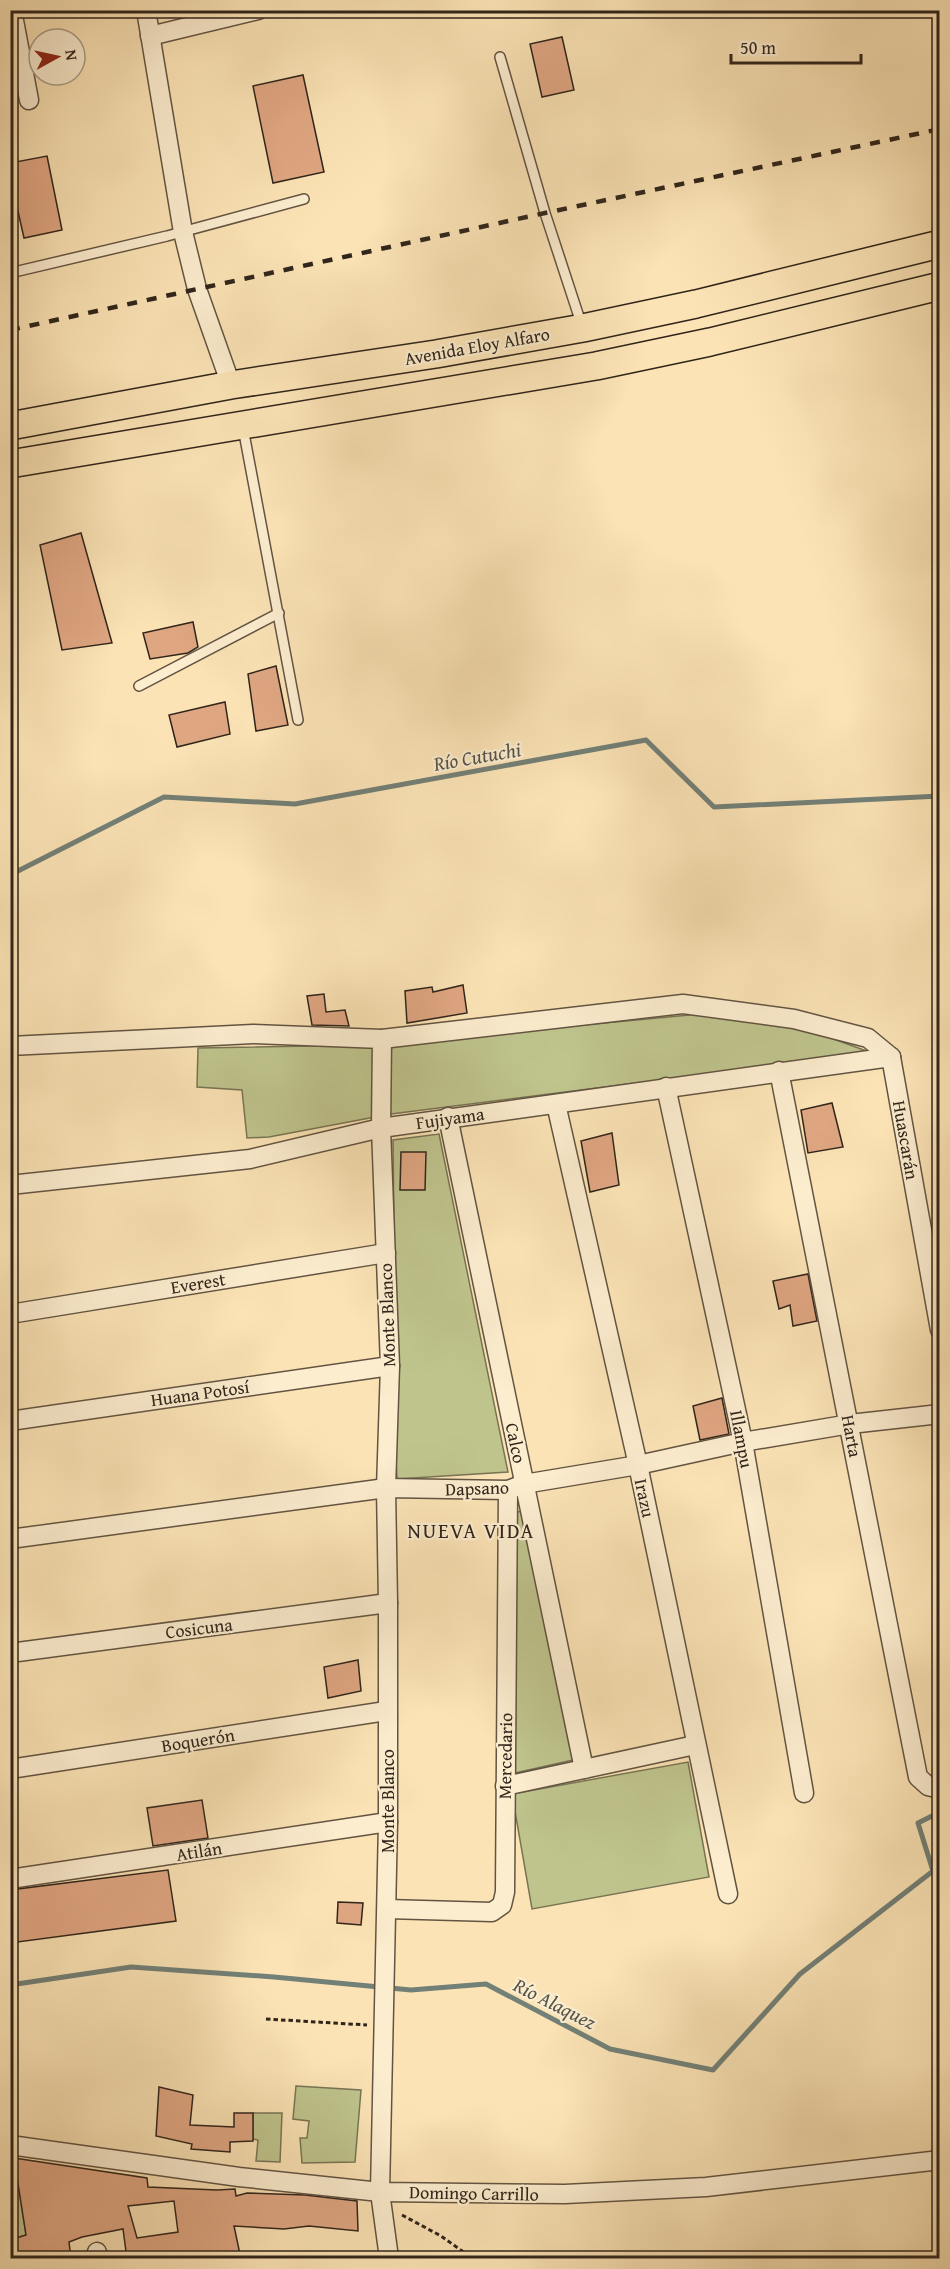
<svg xmlns="http://www.w3.org/2000/svg" width="950" height="2269" viewBox="0 0 950 2269" font-family="'Gentium Book Plus',serif">
<style>
.green{fill:#bfc48d;stroke:#787454;stroke-width:1.5}
.lines{fill:none;stroke-linecap:round;stroke-linejoin:round}
.stream{stroke:#738077;stroke-width:5}
.building{fill:#dfa682;stroke:#30251b;stroke-width:1.5;fill-rule:evenodd}
.service-casing{stroke:#635442;stroke-width:12}
.minor-casing{stroke:#635442;stroke-width:21}
.primary-casing{stroke:#30251b;stroke-width:30}
.path{stroke:#30251b;stroke-width:3;stroke-dasharray:4.5 3;stroke-linecap:butt}
.service{stroke:#fcedcf;stroke-width:9}
.minor{stroke:#fcedcf;stroke-width:18}
.primary{stroke:#fbe3b5;stroke-width:27}
.rail{stroke:#30251b;stroke-width:4.5;stroke-dasharray:10 10;stroke-linecap:butt}
.labels{text-anchor:middle;dominant-baseline:central;stroke-width:4.5;stroke-linejoin:round;paint-order:stroke}
.street-label{font-size:18px;fill:#30251b;stroke:#fcedcf}
.water-label{font-size:20px;font-style:italic;fill:#525349;stroke:#fcedcf}
.quarter-label{font-size:21px;letter-spacing:1.5px;fill:#30251b;stroke:#fcedcf}
</style>
<rect width="100%" height="100%" fill="#fbe3b5"/>
<filter id="stains"><feTurbulence type="fractalNoise" baseFrequency=".00333" numOctaves="4"/><feColorMatrix values="0 0 0 0 .2 0 0 0 0 .09 0 0 0 0 .02 0 0 0 .5 -.17"/></filter>
<radialGradient id="worn" r=".72"><stop offset=".6" stop-color="#630" stop-opacity="0"/><stop offset="1" stop-color="#630" stop-opacity=".3"/></radialGradient>
<g class="green">
<polygon points="711,1013 798,1026 872,1053 391,1114 269,1137 247,1138 242,1090 197,1087 198,1048 367,1045"/>
<polygon points="439,1134 508,1472 397,1479 396,1460 394,1460 396,1412 393,1140"/>
<polygon points="524,1511 573,1760 515,1773 517,1512"/>
<polygon points="688,1762 709,1877 532,1909 512,1794"/>
<polygon points="296,2086 361,2090 355,2162 302,2163 300,2138 307,2138 309,2121 293,2119"/>
<polygon points="253,2113 282,2113 280,2162 256,2161 258,2140 253,2139"/>
<polygon points="10,2158 14,2158 26,2235 10,2240"/>
</g>
<g class="lines">
<g class="stream">
<polyline points="10,875 164,797 295,804 646,740 714,807 940,796"/>
<polyline points="10,1985 131,1967 274,1977 411,1990 486,1984 610,2049 713,2070 800,1974 933,1871 918,1823 940,1812"/>
</g>
</g>
<g class="building">
<polygon points="562,37 574,90 542,97 530,44"/>
<polygon points="303,75 324,172 273,183 253,86"/>
<polygon points="47,156 62,230 24,238 10,176 10,163"/>
<polygon points="81,533 112,643 62,650 40,545"/>
<polygon points="193,622 198,647 188,653 150,659 143,633"/>
<polygon points="276,666 288,725 256,731 248,674"/>
<polygon points="225,702 230,734 177,747 169,715"/>
<polygon points="463,985 467,1013 407,1023 405,991 432,987 433,992"/>
<polygon points="324,994 326,1012 345,1010 349,1026 312,1025 307,996"/>
<polygon points="832,1103 843,1147 808,1153 801,1110"/>
<polygon points="612,1133 619,1185 590,1192 581,1141"/>
<polygon points="401,1152 426,1152 425,1190 400,1190"/>
<polygon points="808,1274 817,1321 793,1326 790,1305 779,1309 773,1281"/>
<polygon points="722,1398 729,1434 700,1440 693,1406"/>
<polygon points="358,1660 361,1691 328,1698 324,1667"/>
<polygon points="202,1800 208,1838 153,1846 147,1808"/>
<polygon points="168,1870 176,1921 10,1943 10,1890"/>
<polygon points="338,1902 363,1903 361,1925 337,1923"/>
<polygon points="159,2087 193,2095 190,2125 234,2127 234,2113 253,2113 253,2141 230,2142 230,2152 191,2149 192,2144 156,2136"/>
<path d="M 14,2158 L 147,2178 L 148,2187 L 217,2190 L 235,2189 L 236,2196 L 247,2193 L 305,2195 L 357,2201 L 358,2231 L 309,2226 L 284,2229 L 234,2226 L 241,2259 L 127,2259 L 123,2229 L 82,2237 L 69,2242 L 71,2259 L 10,2259 L 10,2240 L 26,2235 ZM 174,2201 L 178,2232 L 137,2238 L 128,2206 Z"/>
</g>
<g class="lines">
<defs>
<g id="service">
<polyline points="500,57 545,213 582,326"/>
<polyline points="10,273 167,236 304,199"/>
<polyline points="243,428 298,720"/>
<polyline points="139,686 279,613"/>
</g>
<g id="minor">
<polyline points="12,10 29,100"/>
<polyline points="146,10 183,232 197,289 231,385"/>
<polyline points="150,36 258,10"/>
<polyline points="382,1039 683,1004 794,1019 868,1038 891,1057"/>
<polyline points="10,1046 253,1034 382,1039 381,1128 390,1366 386,1488 388,1603 388,1822 380,2192 389,2258"/>
<polyline points="891,1057 940,1330"/>
<polyline points="779,1071 918,1777 928,1786 940,1789"/>
<polyline points="666,1087 743,1442 804,1793"/>
<polyline points="556,1104 638,1465 728,1894"/>
<polyline points="448,1117 584,1769"/>
<polyline points="10,1185 250,1159 381,1128 891,1057"/>
<polyline points="10,1314 386,1253"/>
<polyline points="10,1421 390,1366"/>
<polyline points="10,1539 386,1488 508,1490 524,1484 638,1465 743,1442 850,1424 940,1414"/>
<polyline points="10,1653 388,1603"/>
<polyline points="10,1769 386,1711"/>
<polyline points="505,1786 695,1745"/>
<polyline points="10,1879 388,1822"/>
<polyline points="387,1909 492,1912 502,1905 505,1892 508,1490"/>
<polyline points="10,2145 239,2177 380,2192 565,2194 706,2187 940,2160"/>
<polyline points="97,2252 98,2258"/>
</g>
<g id="primary">
<polyline points="10,426 231,385 436,354 583,328 696,304 940,244"/>
<polyline points="10,464 596,366 710,342 940,286"/>
</g>
</defs>
<use href="#service" class="service-casing"/>
<use href="#minor" class="minor-casing"/>
<use href="#primary" class="primary-casing"/>
<g class="path">
<polyline points="266,2019 367,2025"/>
<polyline points="402,2215 441,2236 472,2258"/>
</g>
<use href="#service" class="service"/>
<use href="#minor" class="minor"/>
<use href="#primary" class="primary"/>
<polyline class="rail" points="10,330 545,213 940,129"/>
</g>
<g class="labels">
<g class="street-label">
<text transform="translate(477 346) rotate(-10)">Avenida Eloy Alfaro</text>
<text transform="translate(450 1118) rotate(-8)">Fujiyama</text>
<text transform="translate(906 1140) rotate(80)">Huascarán</text>
<text transform="translate(198 1283) rotate(-9)">Everest</text>
<text transform="translate(387 1315) rotate(-92)">Monte Blanco</text>
<text transform="translate(200 1393) rotate(-8)">Huana Potosí</text>
<text transform="translate(852 1436) rotate(79)">Harta</text>
<text transform="translate(742 1439) rotate(79)">Illampu</text>
<text transform="translate(516 1443) rotate(78)">Calco</text>
<text transform="translate(477 1488) rotate(-2)">Dapsano</text>
<text transform="translate(645 1498) rotate(78)">Irazu</text>
<text transform="translate(199 1628) rotate(-7)">Cosicuna</text>
<text transform="translate(198 1740) rotate(-9)">Boquerón</text>
<text transform="translate(505 1756) rotate(-89)">Mercedario</text>
<text transform="translate(387 1801) rotate(-90)">Monte Blanco</text>
<text transform="translate(199 1851) rotate(-9)">Atilán</text>
<text transform="translate(474 2193) rotate(1)">Domingo Carrillo</text>
</g>
<g class="water-label">
<text transform="translate(477 756) rotate(-10)">Río Cutuchi</text>
<text transform="translate(555 2003) rotate(27)">Río Alaquez</text>
</g>
<g class="quarter-label">
<text x="471" y="1530">NUEVA VIDA</text>
</g>
</g>
<rect width="950" height="2269" fill="none" stroke="#fbe3b5" stroke-width="36"/>
<rect x="12" y="12" width="926" height="2245" fill="none" stroke="#30251b" stroke-width="3"/>
<rect x="18" y="18" width="914" height="2233" fill="none" stroke="#30251b" stroke-width="1.5"/>
<g transform="translate(57 57) rotate(82)"><circle r="28" fill="#fcedcf" stroke="#aa9d87" stroke-width="1.5"/>
<path d="M0-4.5L10 22L0 15L-10 22Z" fill="#8f2418"/>
<text y="-9" font-size="16" font-weight="bold" text-anchor="middle" fill="#30251b">N</text>
</g>
<path d="M731 54v9h130v-9" fill="none" stroke="#30251b" stroke-width="3"/>
<text x="740" y="54" font-size="18" fill="#30251b" stroke="#fcedcf" stroke-width="4.5" paint-order="stroke">50 m</text>
<rect width="100%" height="100%" filter="url(#stains)"/>
<rect width="100%" height="100%" fill="url(#worn)"/>
</svg>
